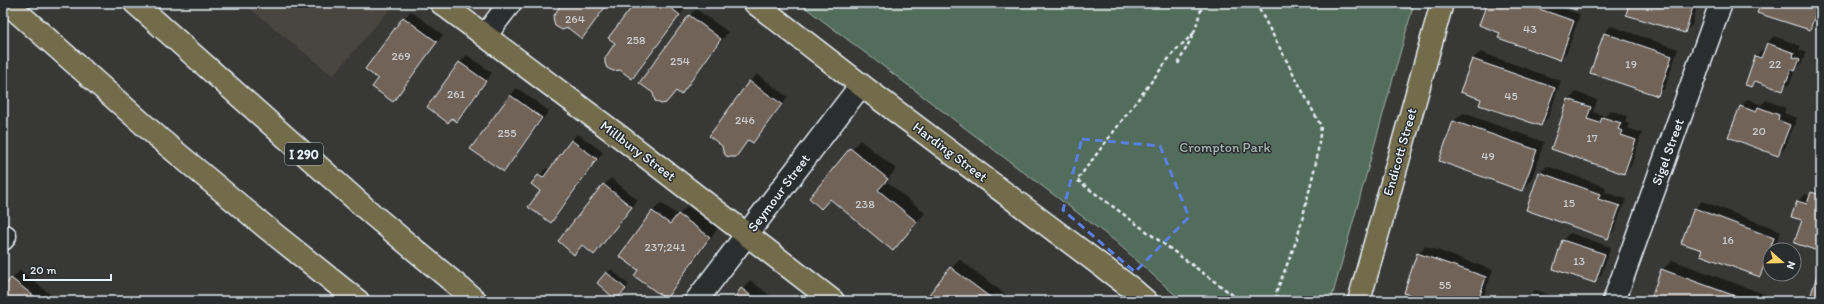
<svg xmlns="http://www.w3.org/2000/svg" width="1824" height="304" viewBox="0 0 1824 304" font-family="Itim,sans-serif">
<style>
.built{fill:#494540}
.green{fill:#526d5c;stroke:#9dafaa}
.shadow{fill:#0007}
.building{fill:#726458;stroke:#e8f1f8}
.lines{fill:none;stroke-linecap:round;stroke-linejoin:round}
.minor-casing{stroke:#e8f1f8;stroke-width:25}
.major-casing{stroke:#e8f1f8;stroke-width:25}
.highway-casing{stroke:#e8f1f8;stroke-width:25}
.path{stroke:#e8f1f8;stroke-width:2.5;stroke-dasharray:4 3;stroke-linecap:butt}
.minor{stroke:#2a2d2e;stroke-width:22}
.major{stroke:#736c4b;stroke-width:22}
.highway{stroke:#736c4b;stroke-width:22}
.marked{fill:none;stroke:#5a7fe2;stroke-width:3;stroke-dasharray:8 5;stroke-linejoin:round}
.labels{text-anchor:middle;dominant-baseline:central;stroke-width:3;stroke-linejoin:round;paint-order:stroke}
.number-label{font-size:12px;fill:#caced0}
.shield{fill:#2a2d2e;stroke:#afb6bb;stroke-width:1}
.shield-label{font-size:13px;font-weight:bold;fill:#e8f1f8}
.park-label{font-size:14px;fill:#a4b6b2;stroke:#2a2d2e}
.street-label{font-size:14px;fill:#e8f1f8;stroke:#2a2d2e}
</style>
<rect width="100%" height="100%" fill="#383836"/>
<filter id="ink" filterUnits="userSpaceOnUse"><feTurbulence type="fractalNoise" baseFrequency=".025" numOctaves="2"/><feDisplacementMap in="SourceGraphic" scale="8" xChannelSelector="R" yChannelSelector="G"/><feConvolveMatrix kernelMatrix="1 2 1 2 8 2 1 2 1" color-interpolation-filters="sRGB"/></filter>
<g filter="url(#ink)">
<g class="built">
<polygon points="243,3 395,3 333,76"/>
<polygon points="451,3 497,3 480,25"/>
</g>
<polygon class="green" points="799,3 1414,3 1331,301 1182,301 1115,241"/>
<g class="shadow">
<polygon points="564,3 609,3 582,37"/>
<polygon points="637,3 681,3 686,7 639,71 632,78 616,43"/>
<polygon points="1488,3 1548,3 1580,14 1567,52 1560,59 1502,32"/>
<polygon points="1630,3 1698,3 1692,25 1685,32"/>
<polygon points="1762,3 1821,3 1821,9 1817,22 1810,29"/>
<polygon points="696,9 728,32 688,86 681,93 677,90 666,102 658,102 654,97 654,92 689,16"/>
<polygon points="411,11 443,35 392,100 380,79 404,18"/>
<polygon points="1611,26 1678,49 1665,88 1658,95 1604,33"/>
<polygon points="1774,36 1801,46 1799,50 1806,52 1802,63 1795,70 1790,83 1783,90 1758,81 1752,86 1746,84 1756,56 1763,49 1765,50 1767,43"/>
<polygon points="1480,52 1561,81 1548,118 1541,125 1483,99 1473,59"/>
<polygon points="467,55 492,73 464,114 457,121 428,107 460,62"/>
<polygon points="757,74 788,97 760,135 753,142 749,139 735,156 710,136 750,81"/>
<polygon points="517,88 549,111 510,164 503,171 472,148 510,95"/>
<polygon points="1576,92 1597,100 1593,112 1605,116 1610,110 1627,116 1625,122 1629,124 1628,128 1642,133 1631,166 1624,173 1569,100"/>
<polygon points="1748,99 1761,105 1766,100 1786,108 1784,113 1797,118 1785,148 1778,155 1741,106"/>
<polygon points="1463,113 1544,142 1531,181 1522,190 1440,161 1454,121"/>
<polygon points="578,134 603,152 558,215 551,222 541,190 533,184 546,168 550,171 571,140"/>
<polygon points="860,140 896,169 886,181 925,213 893,250 831,198 810,198"/>
<polygon points="1547,166 1606,187 1605,192 1626,199 1614,231 1607,238 1540,173"/>
<polygon points="611,178 638,200 594,253 583,244 574,253 604,185"/>
<polygon points="1819,185 1821,186 1821,251 1803,220 1798,201 1805,194 1811,196 1812,192"/>
<polygon points="1702,201 1781,231 1774,250 1770,250 1770,259 1766,269 1759,276 1683,242 1695,208"/>
<polygon points="661,203 678,215 687,206 718,228 674,289 665,297 639,270 621,256 653,211"/>
<polygon points="1570,233 1611,247 1601,275 1594,282 1554,268 1563,240"/>
<polygon points="1425,246 1493,270 1482,301 1430,301 1405,293 1418,253"/>
<polygon points="959,259 1014,301 925,301"/>
<polygon points="1672,260 1783,301 1651,301 1662,270"/>
<polygon points="611,269 629,285 616,298 598,283"/>
<polygon points="20,270 59,301 3,301 3,289"/>
<polygon points="750,280 777,301 733,301"/>
<polygon points="1535,290 1568,301 1527,301 1528,297"/>
</g>
<g class="building">
<polygon points="562,3 608,3 582,39 568,28 562,30 555,26 553,17"/>
<polygon points="635,3 665,3 680,15 632,79 620,70 613,71 607,68 605,63 605,58 615,43 608,38"/>
<polygon points="1487,3 1522,3 1574,21 1560,60 1498,38 1500,33 1479,25"/>
<polygon points="1555,3 1579,3 1576,10"/>
<polygon points="1629,3 1689,3 1694,4 1685,33 1626,15"/>
<polygon points="1761,3 1813,3 1812,5 1818,7 1810,30 1757,13"/>
<polygon points="689,15 721,39 681,95 676,91 666,103 661,104 655,101 653,93 639,83"/>
<polygon points="403,17 437,42 393,102 372,87 378,79 365,69"/>
<polygon points="1604,33 1672,56 1658,96 1590,73"/>
<polygon points="1767,43 1794,53 1793,57 1800,59 1795,71 1791,69 1783,91 1755,81 1752,87 1745,85 1755,56 1761,58"/>
<polygon points="1472,59 1555,88 1541,126 1479,105 1481,99 1460,92"/>
<polygon points="459,62 486,81 457,122 452,118 448,123 427,107"/>
<polygon points="749,81 782,104 753,143 748,140 736,157 731,157 726,156 723,151 722,146 709,136"/>
<polygon points="510,95 542,118 504,172 470,149"/>
<polygon points="1568,99 1591,107 1587,119 1600,123 1602,117 1621,123 1618,129 1623,131 1621,135 1636,140 1624,174 1551,149"/>
<polygon points="1740,106 1756,112 1758,107 1779,115 1778,120 1790,125 1778,156 1728,137"/>
<polygon points="1453,121 1537,150 1522,191 1439,161"/>
<polygon points="571,140 597,159 551,223 528,207 540,191 531,184 538,175 543,178"/>
<polygon points="850,148 888,179 878,190 917,222 893,251 830,199 821,209 809,198"/>
<polygon points="1539,172 1600,194 1598,199 1620,206 1608,239 1526,210"/>
<polygon points="603,184 632,207 594,255 582,245 574,255 558,241"/>
<polygon points="1811,192 1821,195 1821,252 1794,243 1802,220 1791,217 1797,201 1807,204"/>
<polygon points="1694,208 1774,238 1760,277 1700,255 1702,250 1681,243"/>
<polygon points="652,211 670,224 678,214 710,237 666,299 634,276 638,270 619,256"/>
<polygon points="1562,240 1605,254 1595,283 1553,269"/>
<polygon points="1417,253 1486,277 1478,301 1427,301 1404,293"/>
<polygon points="1821,262 1821,301 1809,301"/>
<polygon points="950,267 995,301 924,301"/>
<polygon points="1661,269 1749,301 1650,301"/>
<polygon points="606,272 626,289 616,300 597,283"/>
<polygon points="11,278 40,301 3,301 3,288"/>
<polygon points="741,288 758,301 732,301"/>
</g>
<g class="lines">
<defs>
<g id="minor">
<polyline points="485,36 510,3"/>
<polyline points="3,239 5,236"/>
<polyline points="696,301 861,85"/>
<polyline points="1614,301 1721,3"/>
</g>
<g id="major">
<polyline points="441,3 619,136 833,301"/>
<polyline points="755,3 861,85 1131,288 1146,301"/>
<polyline points="1359,301 1442,3"/>
</g>
<g id="highway">
<polyline points="7,3 160,139 268,229 358,301"/>
<polyline points="135,3 373,215 476,301"/>
</g>
</defs>
<use href="#minor" class="minor-casing"/>
<use href="#major" class="major-casing"/>
<use href="#highway" class="highway-casing"/>
<g class="path">
<polyline points="1256,3 1321,126 1317,158 1305,208 1297,239 1276,293 1277,301"/>
<polyline points="1194,33 1173,53 1077,180 1241,301"/>
<polyline points="1178,64 1194,33 1203,3"/>
</g>
<use href="#minor" class="minor"/>
<use href="#major" class="major"/>
<use href="#highway" class="highway"/>
</g>
</g>
<path class="marked" d="M 1082,139 L 1160,146 L 1189,217 L 1135,272 L 1063,210 Z"/>
<g class="labels">
<g class="number-label">
<text x="575" y="19">264</text>
<text x="1530" y="29">43</text>
<text x="636" y="40">258</text>
<text x="401" y="56">269</text>
<text x="680" y="61">254</text>
<text x="1631" y="64">19</text>
<text x="1775" y="64">22</text>
<text x="456" y="94">261</text>
<text x="1511" y="96">45</text>
<text x="745" y="120">246</text>
<text x="1759" y="131">20</text>
<text x="507" y="133">255</text>
<text x="1592" y="138">17</text>
<text x="1488" y="156">49</text>
<text x="1569" y="203">15</text>
<text x="865" y="204">238</text>
<text x="1728" y="240">16</text>
<text x="665" y="247">237;241</text>
<text x="1579" y="261">13</text>
<text x="1445" y="285">55</text>
</g>
<rect class="shield" x="285" y="143" width="38" height="22" rx="3"/>
<g class="shield-label">
<text x="304" y="154">I 290</text>
</g>
<g class="park-label">
<text x="1225" y="147">Crompton Park</text>
</g>
<g class="street-label">
<text transform="translate(638 151) rotate(37)">Millbury Street</text>
<text transform="translate(950 152) rotate(37)">Harding Street</text>
<text transform="translate(1400 152) rotate(-74)">Endicott Street</text>
<text transform="translate(1668 152) rotate(-70)">Sigel Street</text>
<text transform="translate(779 193) rotate(-53)">Seymour Street</text>
</g>
</g>
<rect width="1824" height="304" fill="none" stroke="#2a2d2e" stroke-width="16"/>
<rect x="8" y="8" width="1808" height="288" fill="none" stroke="#e8f1f8" stroke-width="1.5" filter="url(#ink)"/>
<g transform="translate(1782 262) rotate(110)"><circle r="19" fill="#2a2d2e" stroke="#767b7f"/>
<path d="M0-3L7 15L0 10L-7 15Z" fill="#ffd166"/>
<text y="-6" font-size="11" font-weight="bold" text-anchor="middle" fill="#e8f1f8">N</text>
</g>
<path d="M24 274v6h87v-6" fill="none" stroke="#e8f1f8" stroke-width="2"/>
<text x="30" y="274" font-size="12" fill="#e8f1f8" stroke="#2a2d2e" stroke-width="3" paint-order="stroke">20 m</text>
</svg>
